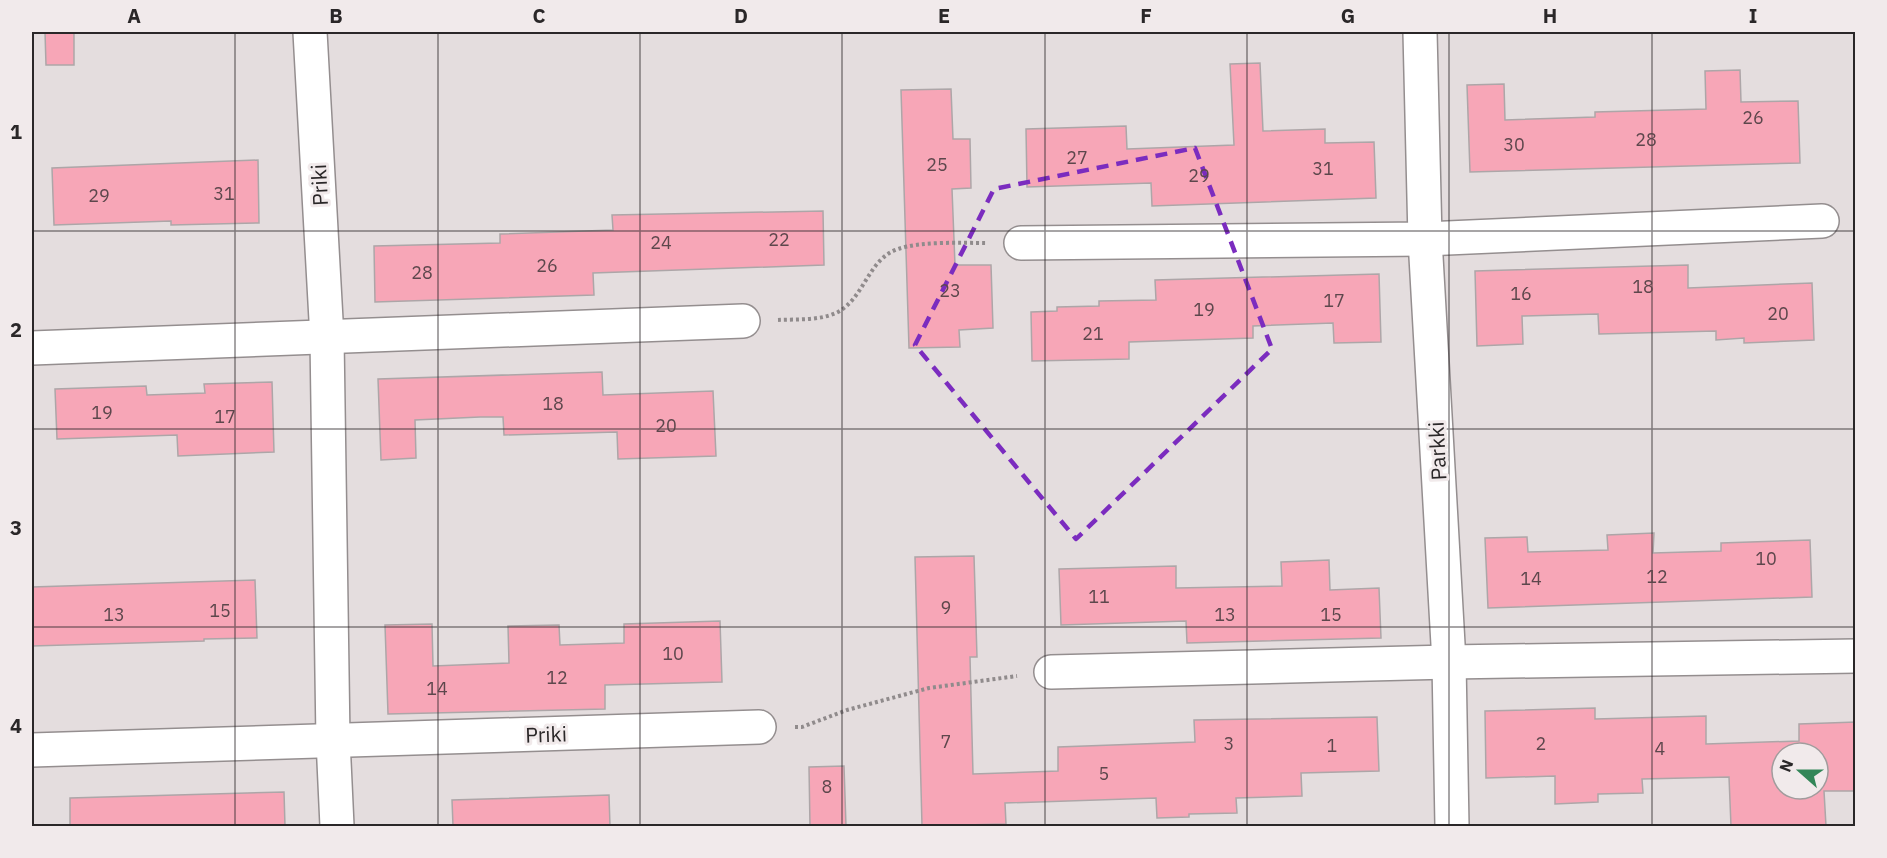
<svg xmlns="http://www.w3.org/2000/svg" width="1887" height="858" viewBox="0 0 1887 858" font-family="'IBM Plex Sans',sans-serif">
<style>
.building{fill:#f7a6b7;stroke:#ada6a8;stroke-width:1.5;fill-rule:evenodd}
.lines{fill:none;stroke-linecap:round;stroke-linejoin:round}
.minor-casing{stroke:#948e8f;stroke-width:36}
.path{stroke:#908b8c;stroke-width:4;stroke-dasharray:3 3;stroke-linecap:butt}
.minor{stroke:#fff;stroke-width:33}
.marked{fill:none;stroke:#7b2cbf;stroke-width:4.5;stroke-dasharray:12 8;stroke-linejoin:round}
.grid{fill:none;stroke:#2a2728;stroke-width:1.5;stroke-opacity:0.55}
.labels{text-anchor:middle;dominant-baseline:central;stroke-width:6;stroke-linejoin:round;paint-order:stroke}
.number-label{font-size:18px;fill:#5d474c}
.street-label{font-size:21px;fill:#2a2728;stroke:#f1eaeb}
.neatline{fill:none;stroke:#2a2728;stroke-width:2}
.grid-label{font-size:20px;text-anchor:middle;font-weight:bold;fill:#2a2728}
</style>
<rect width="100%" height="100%" fill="#e4ddde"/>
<g class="building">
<polygon points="45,32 74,32 74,65 46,65"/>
<polygon points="1260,63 1263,131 1325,129 1325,143 1374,142 1376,198 1152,206 1151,183 1027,187 1026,129 1126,126 1127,149 1234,145 1230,64"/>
<polygon points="1740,70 1741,102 1798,101 1800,163 1470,172 1467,85 1504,84 1505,120 1595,117 1595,112 1706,109 1705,71"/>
<polygon points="951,89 953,139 970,139 971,188 952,189 955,265 991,265 993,328 959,330 960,347 909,348 901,90"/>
<polygon points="258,160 259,223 171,225 171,221 54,225 52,168"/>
<polygon points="823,211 824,265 593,273 594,295 375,302 374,246 500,243 500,234 613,230 612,215"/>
<polygon points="1688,265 1688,288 1812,283 1814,340 1744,343 1744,338 1716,340 1716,331 1599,334 1598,314 1522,316 1523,344 1477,346 1475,271"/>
<polygon points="1379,274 1381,342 1334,343 1333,323 1253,326 1253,338 1129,342 1129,359 1032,361 1031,312 1057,311 1057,307 1099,306 1099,301 1156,300 1155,280"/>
<polygon points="602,372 603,395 713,391 716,456 618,459 617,432 504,435 503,417 480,417 415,420 416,458 381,460 378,379"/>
<polygon points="272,382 274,452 178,456 177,435 57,439 55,389 146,386 147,395 205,393 204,384"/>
<polygon points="1654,533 1653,553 1721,551 1721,543 1810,540 1812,597 1488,608 1485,538 1527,537 1528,552 1608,550 1607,535"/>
<polygon points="974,556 977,657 970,657 973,774 1058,771 1058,747 1195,742 1194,720 1377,717 1379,771 1301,773 1302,796 1236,798 1237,813 1189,814 1189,817 1157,818 1156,798 1005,803 1006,824 922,826 915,557"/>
<polygon points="1329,560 1330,590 1379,588 1381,638 1187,643 1186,621 1061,625 1059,569 1176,566 1176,588 1282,586 1281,562"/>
<polygon points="255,580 257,638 204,639 204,641 32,646 32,587"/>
<polygon points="720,621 722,682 605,685 605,709 388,714 385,625 432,624 433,666 509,663 508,626 559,625 560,645 624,643 624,624"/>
<path d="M 1595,708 L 1595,719 L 1706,716 L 1706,744 L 1799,741 L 1799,724 L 1856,722 L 1856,791 L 1824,791 L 1826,826 L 1731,826 L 1729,777 L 1642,779 L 1643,793 L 1598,794 L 1598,802 L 1555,804 L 1555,776 L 1486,778 L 1485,711 ZM 1782,753 L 1818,753 L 1818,789 L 1782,789 Z"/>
<polygon points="844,766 846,826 810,826 809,767"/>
<polygon points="284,792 285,826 70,826 70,798"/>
<polygon points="609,795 610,826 453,826 452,800"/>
</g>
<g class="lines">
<defs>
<g id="minor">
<polyline points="310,32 327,338 333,740 337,826"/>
<polyline points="1420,32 1425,239 1449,662 1452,826"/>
<polyline points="1021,243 1425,239 1822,221"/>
<polyline points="32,348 743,321"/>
<polyline points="1051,672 1449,662 1856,656"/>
<polyline points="32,750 759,727"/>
</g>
</defs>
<use href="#minor" class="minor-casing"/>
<g class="path">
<path d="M 778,320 C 797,319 820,321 838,312 C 865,297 868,259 898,249 C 921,241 962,243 987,243"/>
<polyline points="795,727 802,727 847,710 929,688 1017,676"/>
</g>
<use href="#minor" class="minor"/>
</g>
<path class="marked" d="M 1195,148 L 1272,349 L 1076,539 L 915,345 L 994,189 Z"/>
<path class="grid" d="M 235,32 L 235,826M 438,32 L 438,826M 640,32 L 640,826M 842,32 L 842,826M 1045,32 L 1045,826M 1247,32 L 1247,826M 1449,32 L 1449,826M 1652,32 L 1652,826M 32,231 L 1856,231M 32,429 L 1856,429M 32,627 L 1856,627"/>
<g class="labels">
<g class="number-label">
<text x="1753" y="117">26</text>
<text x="1646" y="139">28</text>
<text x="1514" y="144">30</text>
<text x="1077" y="157">27</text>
<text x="937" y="164">25</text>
<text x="1323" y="168">31</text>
<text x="1199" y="175">29</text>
<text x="224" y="193">31</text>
<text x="99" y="195">29</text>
<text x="779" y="239">22</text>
<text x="661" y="242">24</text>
<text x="547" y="265">26</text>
<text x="422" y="272">28</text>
<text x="1643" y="286">18</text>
<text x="950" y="290">23</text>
<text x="1521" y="293">16</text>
<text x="1334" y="300">17</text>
<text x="1204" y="309">19</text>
<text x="1778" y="313">20</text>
<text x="1093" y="333">21</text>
<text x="553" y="403">18</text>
<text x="102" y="412">19</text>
<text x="225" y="416">17</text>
<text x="666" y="425">20</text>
<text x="1766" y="558">10</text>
<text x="1657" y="576">12</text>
<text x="1531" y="578">14</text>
<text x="1099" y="596">11</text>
<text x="946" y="607">9</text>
<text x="220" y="610">15</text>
<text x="114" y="614">13</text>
<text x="1225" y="614">13</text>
<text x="1331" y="614">15</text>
<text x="673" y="653">10</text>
<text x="557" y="677">12</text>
<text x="437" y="688">14</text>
<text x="946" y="741">7</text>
<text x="1229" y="743">3</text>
<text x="1541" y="743">2</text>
<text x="1332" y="745">1</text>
<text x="1660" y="748">4</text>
<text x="1104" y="773">5</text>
<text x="827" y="786">8</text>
</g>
<g class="street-label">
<text transform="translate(319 185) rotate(-93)">Priki</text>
<text transform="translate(1437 451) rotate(-93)">Parkki</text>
<text transform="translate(546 734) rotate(-2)">Priki</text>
</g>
</g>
<rect width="1887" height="858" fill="none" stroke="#f1eaeb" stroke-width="66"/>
<g transform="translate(1800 771) rotate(291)"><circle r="28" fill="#f1eaeb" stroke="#a19c9d" stroke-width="1.5"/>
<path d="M0-4.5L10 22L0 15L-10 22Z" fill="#338658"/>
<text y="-9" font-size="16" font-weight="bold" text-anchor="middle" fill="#2a2728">N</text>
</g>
<rect x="33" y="33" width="1821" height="792" class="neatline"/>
<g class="grid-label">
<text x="134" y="23">A</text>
<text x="336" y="23">B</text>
<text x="539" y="23">C</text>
<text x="741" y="23">D</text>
<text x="944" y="23">E</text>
<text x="1146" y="23">F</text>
<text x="1348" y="23">G</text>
<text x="1550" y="23">H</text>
<text x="1753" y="23">I</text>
<text x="16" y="139">1</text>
<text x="16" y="337">2</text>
<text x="16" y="535">3</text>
<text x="16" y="733">4</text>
</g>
</svg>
